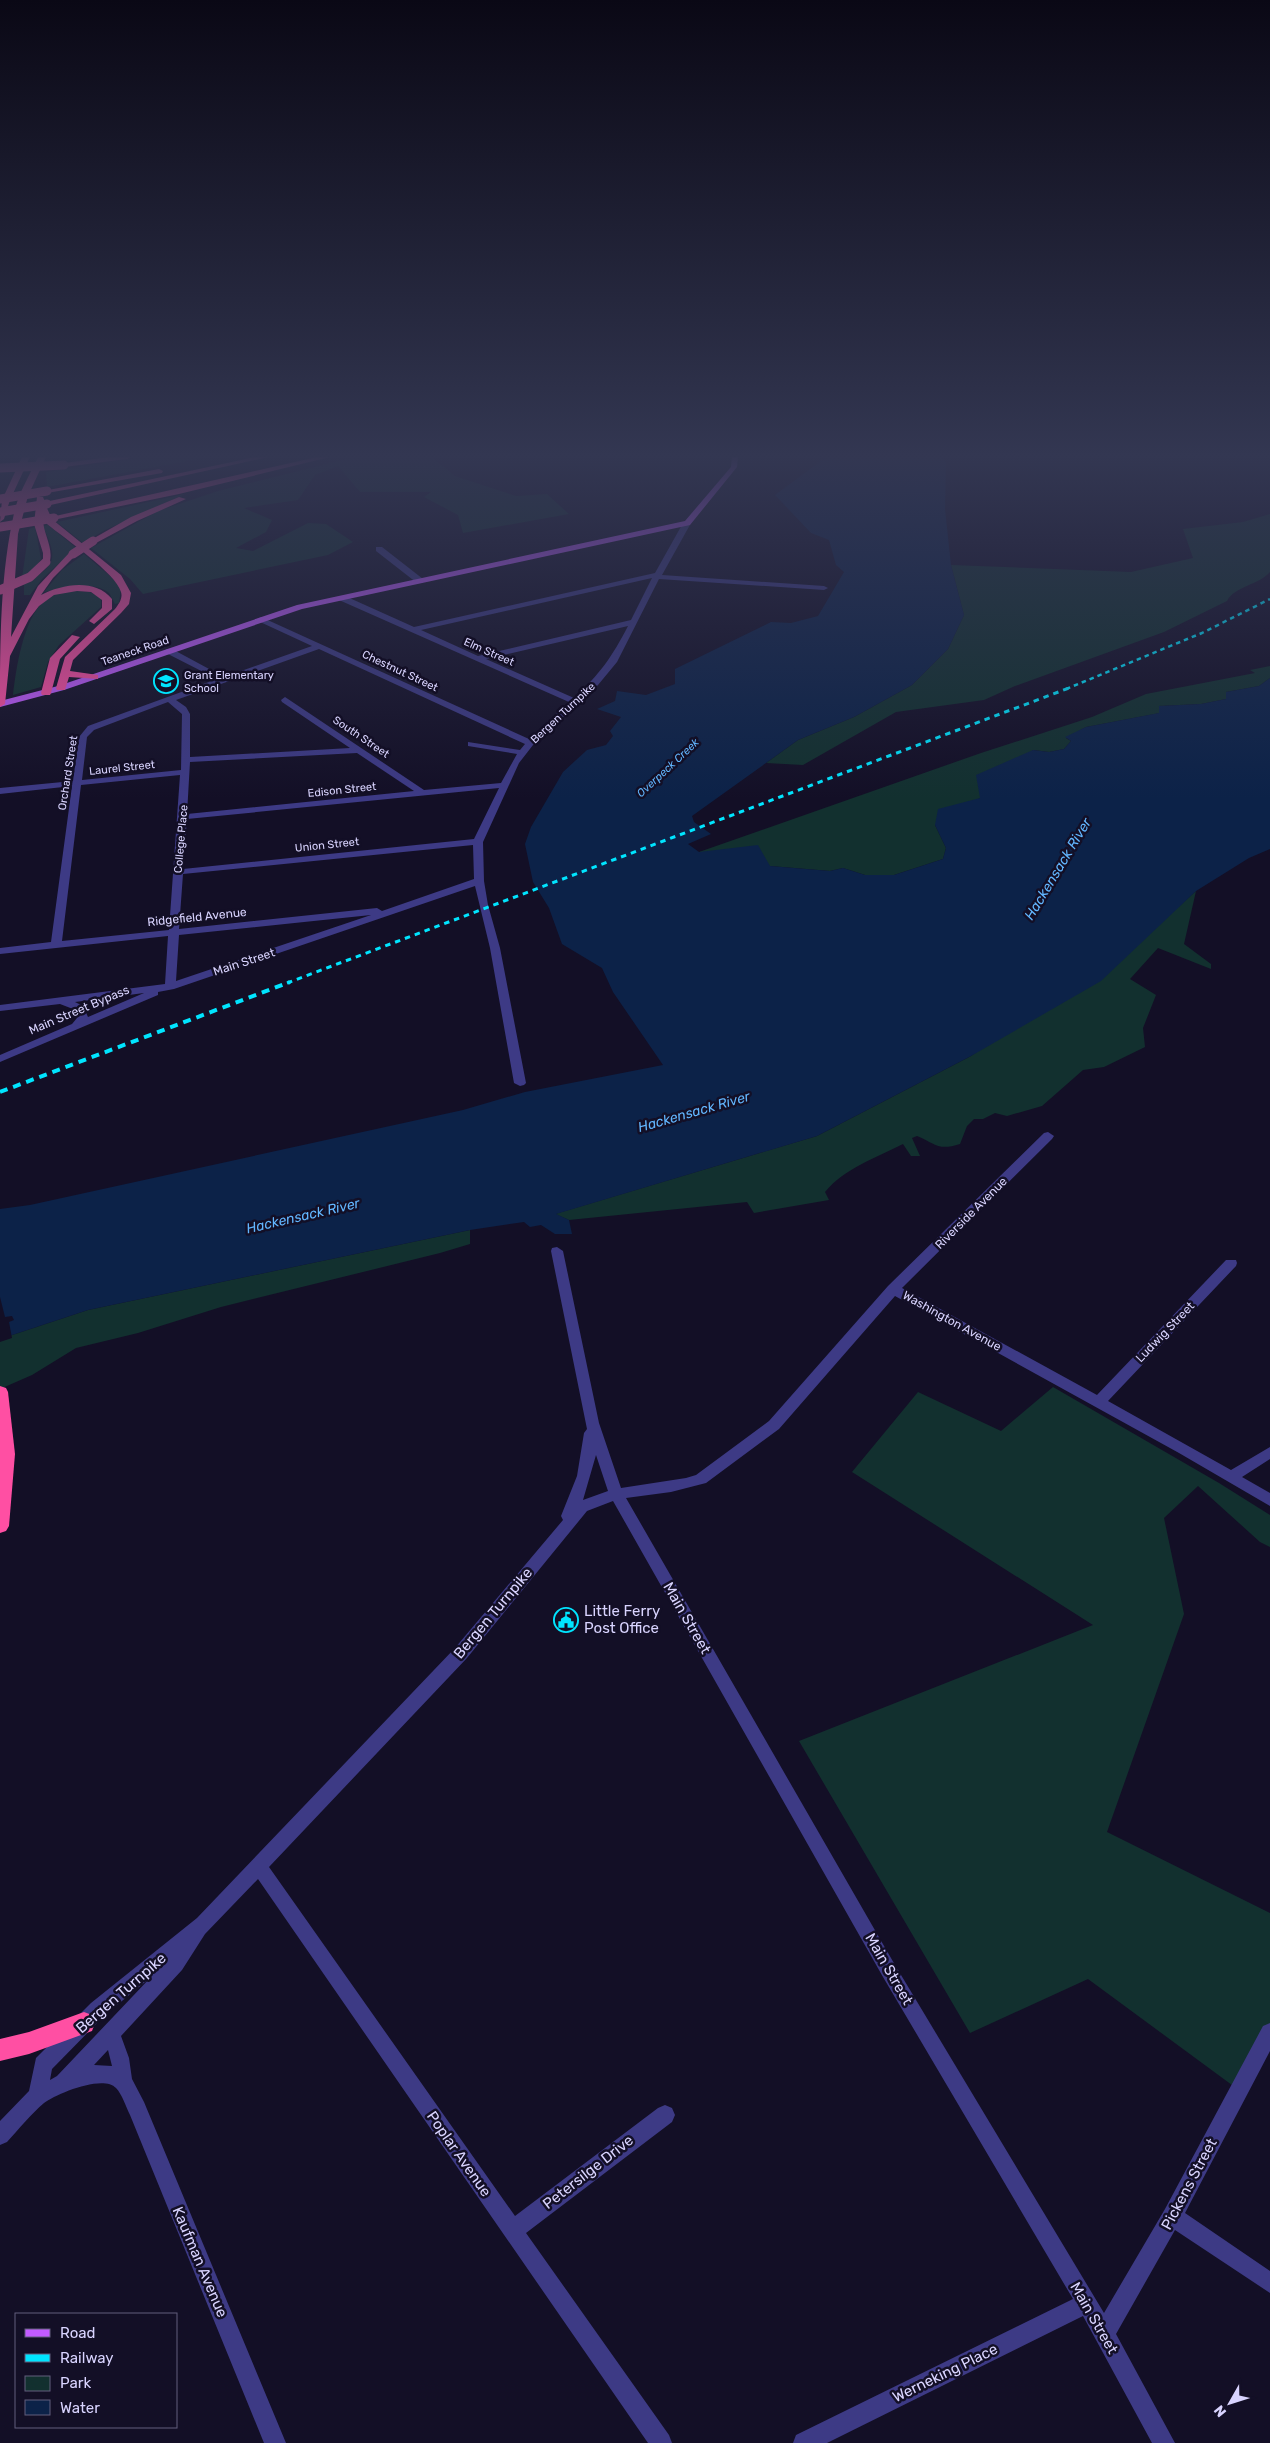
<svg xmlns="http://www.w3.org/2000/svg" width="1270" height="2443" viewBox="0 0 1270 2443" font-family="Rubik,sans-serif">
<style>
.green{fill:#12302f}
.water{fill:#0c2248}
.pier{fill:#130f26}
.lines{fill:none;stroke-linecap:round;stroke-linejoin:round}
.minor{fill:#3d3a85;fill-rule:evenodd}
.major{fill:#c25bff;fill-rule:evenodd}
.highway{fill:#ff4fa3;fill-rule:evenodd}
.rail-far2{stroke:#00e5ff;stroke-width:2.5;stroke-dasharray:4.5 4;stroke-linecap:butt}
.rail-far1{stroke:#00e5ff;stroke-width:3;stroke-dasharray:5.5 5;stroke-linecap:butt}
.rail{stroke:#00e5ff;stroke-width:4;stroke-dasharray:8 6;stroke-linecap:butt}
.highway-bridge{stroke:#ff4fa3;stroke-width:9}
.labels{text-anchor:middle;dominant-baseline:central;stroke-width:5;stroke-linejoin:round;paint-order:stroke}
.far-street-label{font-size:11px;fill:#d9d4ff;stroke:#130f26}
.far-poi-label{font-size:11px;fill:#d9d4ff;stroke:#130f26;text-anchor:start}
.far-water-label{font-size:11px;font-style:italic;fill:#62b6ff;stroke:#130f26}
.street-label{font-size:12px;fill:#d9d4ff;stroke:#130f26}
.water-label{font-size:14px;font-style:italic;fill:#62b6ff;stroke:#130f26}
.near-poi-label{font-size:15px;fill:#d9d4ff;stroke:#130f26;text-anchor:start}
.near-street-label{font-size:15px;fill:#d9d4ff;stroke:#130f26}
</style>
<rect width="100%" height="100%" fill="#130f26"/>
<g class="green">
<polygon points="142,457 209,457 47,487 46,472"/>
<polygon points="355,457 432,457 455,476 516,496 547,494 569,514 463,533 458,515 424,497 431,492 360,492 338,466 315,475 298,500 244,508 272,520 266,532 236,548 253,551 308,523 326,524 353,542 328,555 143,594 130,579 91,548 158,511 218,491"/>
<polygon points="185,494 105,530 83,543 57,522"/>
<path d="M 1270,514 L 1270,572 C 1259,585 1235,586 1227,601 L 1164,632 L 1015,686 L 984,700 L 896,712 L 803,765 L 766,763 L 798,740 L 854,717 L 912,685 L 948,649 L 964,615 L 951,565 L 1131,572 L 1193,558 L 1183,529 L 1243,522 Z"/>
<path d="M 48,525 L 76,548 L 42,579 L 30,595 L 24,595 L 24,584 C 57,565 58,560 43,526 Z"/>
<polygon points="35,527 41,559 35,568 22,578 29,529"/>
<path d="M 84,554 L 110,576 L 121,588 L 119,603 L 115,604 C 113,601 111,596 109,593 C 95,580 60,588 44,592 L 62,570 Z"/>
<path d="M 77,591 L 90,592 L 101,598 L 101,607 L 59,645 L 48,662 L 41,687 L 13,695 C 16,669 23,620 44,601 C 53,592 65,592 77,591 Z"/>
<polygon points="1270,666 1270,678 1259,686 1226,692 1226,699 1201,704 1159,706 1160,713 1086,727 1066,738 1071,741 1064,749 1049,752 1033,750 980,798 935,825 946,848 943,859 894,875 865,875 843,868 830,871 770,866 699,852 981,753 1092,717 1146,694 1255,673 1250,670"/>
<path d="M 1196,891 L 1184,944 L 1211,964 L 1211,969 L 1158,948 L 1130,979 L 1156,995 L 1143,1028 L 1145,1047 L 1104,1067 L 1083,1070 L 1042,1106 L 1007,1116 L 995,1113 L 983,1119 L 974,1119 L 967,1126 L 960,1144 C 938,1151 936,1144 917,1136 L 912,1138 L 920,1156 L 911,1156 L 903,1144 C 876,1158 845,1168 825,1192 L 829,1200 L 754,1213 L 747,1202 L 569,1220 L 555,1214 L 817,1136 L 971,1056 L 1151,931 Z"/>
<polygon points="470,1230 470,1244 440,1253 221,1307 138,1333 76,1348 32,1375 0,1389 0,1339 88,1310"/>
<polygon points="1053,1387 1219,1483 1270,1515 1270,1547 1260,1542 1198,1486 1164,1518 1184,1614 1107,1832 1270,1913 1270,2026 1236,2088 1088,1979 970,2033 799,1741 1093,1625 852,1472 918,1392 1001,1431"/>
</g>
<polygon class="water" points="943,457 946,463 945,509 951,565 964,615 948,649 912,685 854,717 798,740 692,816 694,822 711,834 688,844 699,852 758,845 770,866 830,871 843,868 865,875 894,875 943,859 946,848 935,825 938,809 980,798 976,775 1033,750 1049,752 1064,749 1071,741 1065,737 1086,727 1159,713 1159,706 1201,704 1226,699 1226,692 1259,686 1270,678 1270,849 1249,858 1196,891 1101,981 971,1056 817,1136 556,1214 569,1220 572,1234 555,1234 541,1225 530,1227 524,1222 470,1230 88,1310 0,1339 0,1209 30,1205 463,1110 525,1092 663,1065 613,992 602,968 562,944 549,908 533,882 525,844 531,827 563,772 587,750 606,745 613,736 610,731 621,717 597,709 615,701 617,691 646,695 675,684 675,669 771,622 791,623 818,616 844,572 836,565 829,540 811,533 775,495 825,458"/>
<polygon class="pier" points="0,1297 5,1317 12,1316 14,1320 9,1322 12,1338 0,1342"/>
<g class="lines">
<g class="minor">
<path d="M 687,521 L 691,523 L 662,575 L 824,586 L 828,588 L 824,590 L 659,579 L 617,662 L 598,685 L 533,745 L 519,763 L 483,842 L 484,881 L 488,905 L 500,948 L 526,1083 L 524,1085 L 520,1086 L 514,1083 L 490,948 L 475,886 L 174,989 L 158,992 L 158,995 L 0,1062 L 0,1055 L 72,1024 L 77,1018 L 73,1009 L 60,1004 L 0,1011 L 0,1005 L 165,984 L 168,936 L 0,954 L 0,948 L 51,942 L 72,786 L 0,794 L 0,788 L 73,781 L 79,737 L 88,726 L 217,679 L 166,653 L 166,649 L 172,649 L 224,677 L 312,646 L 258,621 L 257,619 L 261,617 L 529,739 L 569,702 L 339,600 L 339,596 L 345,596 L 414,627 L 655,573 L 683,523 ZM 652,578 L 631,620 L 478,656 L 421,630 ZM 628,626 C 612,657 600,674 574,698 L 486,659 ZM 319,649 L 525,744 L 520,750 L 468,742 L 468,746 L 517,754 L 501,783 L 424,790 L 285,697 L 281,700 L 282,702 L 350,748 L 190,757 L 190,714 L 186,707 L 176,700 ZM 168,702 L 182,714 L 181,770 L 82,780 L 87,737 L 94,730 ZM 357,753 L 414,791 L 187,814 L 190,762 ZM 180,775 L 169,930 L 62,941 L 81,785 ZM 499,788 L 474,839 L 183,869 L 187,819 ZM 473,845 L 474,879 L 382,911 L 377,908 L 179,929 L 183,874 ZM 371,915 L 176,981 L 179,935 ZM 144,993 L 88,1017 L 83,1006 L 75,1002 Z"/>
<polygon points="376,547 382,547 423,579 423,583 417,583 376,551"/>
<path d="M 1048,1132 L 1054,1136 L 1052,1139 L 902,1288 L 1097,1395 L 1226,1260 L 1236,1260 L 1237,1263 L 1236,1266 L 1108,1401 L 1231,1470 L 1270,1447 L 1270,1459 L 1242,1477 L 1270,1493 L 1270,1506 L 1179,1453 L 895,1296 L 779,1429 L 706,1483 L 671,1492 L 626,1498 L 895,1965 L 1104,2313 L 1165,2209 L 1263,2026 L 1270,2023 L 1270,2051 L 1185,2213 L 1270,2271 L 1270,2293 L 1175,2230 L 1116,2334 L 1175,2443 L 1152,2443 L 1083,2316 L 827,2443 L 793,2443 L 796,2435 L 1073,2299 L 883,1977 L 613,1501 L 587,1511 L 467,1658 L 269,1867 L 515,2216 L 658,2108 L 665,2105 L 672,2108 L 675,2115 L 672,2122 L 526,2233 L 669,2435 L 672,2443 L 648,2443 L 258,1879 L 205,1934 L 182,1970 L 121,2036 L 129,2058 L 132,2079 L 144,2102 L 286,2443 L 264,2443 L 130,2115 C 126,2107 122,2094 116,2088 C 103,2074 56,2094 44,2103 C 31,2114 19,2129 7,2142 L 0,2145 L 0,2121 L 29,2091 L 36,2058 L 91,2003 L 197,1918 L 455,1648 L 563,1520 L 561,1516 L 577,1476 L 584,1433 L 587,1429 L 551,1251 L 552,1248 L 557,1247 L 563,1251 L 599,1423 L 621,1488 L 686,1478 L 696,1475 L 769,1421 L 888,1286 L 1044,1133 ZM 596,1455 L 608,1491 L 583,1500 ZM 151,1977 L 57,2076 L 50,2080 L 52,2069 L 105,2015 ZM 108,2050 L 112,2066 L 94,2065 Z"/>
</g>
<polygon class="major" points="732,457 738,457 737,467 690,525 302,609 64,690 0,707 0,701 58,686 297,605 685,521 731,467"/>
<g class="highway">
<polygon points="22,457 30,457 10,500 4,519 0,522 2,500"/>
<path d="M 38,457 L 46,457 L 28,496 L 18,534 L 11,637 L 38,586 L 70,552 L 77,554 L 53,578 L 41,595 C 62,584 95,578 112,599 L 112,609 L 94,624 L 89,621 L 102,608 L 102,600 L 91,592 L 77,591 L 54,595 L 39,606 L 29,619 L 10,656 L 5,704 L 0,707 C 0,642 0,572 15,509 C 20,491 30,474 38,457 Z"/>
<polygon points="110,457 131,457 127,459 64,467 60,465 64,463"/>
<path d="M 255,457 L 269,457 L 46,506 L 51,517 L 317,457 L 330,457 L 179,494 L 53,520 L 121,575 L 131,593 L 129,604 L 121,613 L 73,660 L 70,671 L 98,675 L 98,679 L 69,677 L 65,690 L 57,690 L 56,688 L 65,657 L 115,609 C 119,604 123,598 121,592 C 116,573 64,538 47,524 L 43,517 C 42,533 55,548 49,564 L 43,564 L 43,553 L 34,524 L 37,497 L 43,497 L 45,502 Z"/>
<polygon points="159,469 163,471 162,473 47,493 43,491"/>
<polygon points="179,497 186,499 137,521 96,543 89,541 131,517"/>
<polygon points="72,635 80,637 60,659 51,693 50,695 42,695 41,693 50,658"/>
<polygon points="0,1386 6,1388 8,1392 15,1454 9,1526 6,1531 0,1533"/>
<polygon points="84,2012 92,2015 95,2023 92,2031 29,2054 0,2061 0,2039 29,2032"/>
</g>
<polyline class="rail-far2" points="1066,689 1202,633 1270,599"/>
<polyline class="rail-far1" points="287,983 1069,688"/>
<polyline class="rail" points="0,1092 290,982"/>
<g class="highway-bridge">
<polyline points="0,468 64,465"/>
<polyline points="0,499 47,491"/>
<polyline points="0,512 47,504"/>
<polyline points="0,527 54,518"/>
<polyline points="73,554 93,541"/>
<polyline points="0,590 30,577 46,562"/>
</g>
</g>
<linearGradient id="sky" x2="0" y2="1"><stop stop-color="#0a0815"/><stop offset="0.57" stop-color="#333752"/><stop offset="1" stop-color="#333752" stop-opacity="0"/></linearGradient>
<rect width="1270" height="799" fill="url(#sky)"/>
<defs>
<symbol id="school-ring" viewBox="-11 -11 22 22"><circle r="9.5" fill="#130f26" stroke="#00e5ff" stroke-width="1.5"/><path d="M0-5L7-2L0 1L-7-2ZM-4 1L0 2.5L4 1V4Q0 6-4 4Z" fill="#00e5ff"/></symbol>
<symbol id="civic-ring" viewBox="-11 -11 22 22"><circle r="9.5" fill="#130f26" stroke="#00e5ff" stroke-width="1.5"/><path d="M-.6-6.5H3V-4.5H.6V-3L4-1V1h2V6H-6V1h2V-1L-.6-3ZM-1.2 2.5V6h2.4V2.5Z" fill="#00e5ff"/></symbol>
</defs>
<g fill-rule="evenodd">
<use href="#school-ring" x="152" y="667" width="28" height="28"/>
<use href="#civic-ring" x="552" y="1606" width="28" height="28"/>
</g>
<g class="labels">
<g class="far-street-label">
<text transform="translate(135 651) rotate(-19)">Teaneck Road</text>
<text transform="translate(489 652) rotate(24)">Elm Street</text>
<text transform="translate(400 671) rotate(25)">Chestnut Street</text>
<text transform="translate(563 713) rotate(-43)">Bergen Turnpike</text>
<text transform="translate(361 737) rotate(34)">South Street</text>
<text transform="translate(122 768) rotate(-6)">Laurel Street</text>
<text transform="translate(68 773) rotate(-81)">Orchard Street</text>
<text transform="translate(342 790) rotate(-6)">Edison Street</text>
<text transform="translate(181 839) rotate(-85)">College Place</text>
<text transform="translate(327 845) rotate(-6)">Union Street</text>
</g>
<g class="far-poi-label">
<text x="184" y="675">Grant Elementary<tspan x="184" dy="13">School</tspan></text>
</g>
<g class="far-water-label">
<text transform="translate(668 768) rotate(-43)">Overpeck Creek</text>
</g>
<g class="street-label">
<text transform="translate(197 917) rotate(-6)">Ridgefield Avenue</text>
<text transform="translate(244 962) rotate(-18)">Main Street</text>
<text transform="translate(79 1010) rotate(-23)">Main Street Bypass</text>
<text transform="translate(971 1213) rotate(-45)">Riverside Avenue</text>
<text transform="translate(952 1321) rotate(29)">Washington Avenue</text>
<text transform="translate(1165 1332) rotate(-46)">Ludwig Street</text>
</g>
<g class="water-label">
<text transform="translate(1058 869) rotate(-59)">Hackensack River</text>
<text transform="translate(694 1112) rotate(-16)">Hackensack River</text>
<text transform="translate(303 1216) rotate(-13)">Hackensack River</text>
</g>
<g class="near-poi-label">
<text x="584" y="1611">Little Ferry<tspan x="584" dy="17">Post Office</tspan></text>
</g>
<g class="near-street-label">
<text transform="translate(493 1613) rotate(-50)">Bergen Turnpike</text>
<text transform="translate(687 1618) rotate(60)">Main Street</text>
<text transform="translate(889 1969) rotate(60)">Main Street</text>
<text transform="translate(121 1993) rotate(-41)">Bergen Turnpike</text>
<text transform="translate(459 2154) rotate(55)">Poplar Avenue</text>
<text transform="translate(588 2172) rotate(-38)">Petersilge Drive</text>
<text transform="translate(1189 2184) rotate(-62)">Pickens Street</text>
<text transform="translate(200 2262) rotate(67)">Kaufman Avenue</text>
<text transform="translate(1094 2318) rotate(60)">Main Street</text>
<text transform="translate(945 2373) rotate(-26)">Werneking Place</text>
</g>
</g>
<rect x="15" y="2313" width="162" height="115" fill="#130f26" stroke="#625e7d"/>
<rect x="25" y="2329" width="25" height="8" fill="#c25bff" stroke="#625e7d"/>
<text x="60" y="2338" font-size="15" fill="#d9d4ff">Road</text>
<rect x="25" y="2354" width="25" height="8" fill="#00e5ff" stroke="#625e7d"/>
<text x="60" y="2363" font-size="15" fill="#d9d4ff">Railway</text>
<rect x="25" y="2376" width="25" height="15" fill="#12302f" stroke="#625e7d"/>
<text x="60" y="2388" font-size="15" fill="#d9d4ff">Park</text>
<rect x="25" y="2400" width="25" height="15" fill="#0c2248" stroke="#625e7d"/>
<text x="60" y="2413" font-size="15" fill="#d9d4ff">Water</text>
<g transform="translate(1230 2403) rotate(231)" stroke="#130f26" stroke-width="4" paint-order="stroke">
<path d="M0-4L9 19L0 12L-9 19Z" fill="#d9d4ff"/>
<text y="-8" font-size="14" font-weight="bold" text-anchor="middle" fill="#d9d4ff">N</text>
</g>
</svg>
